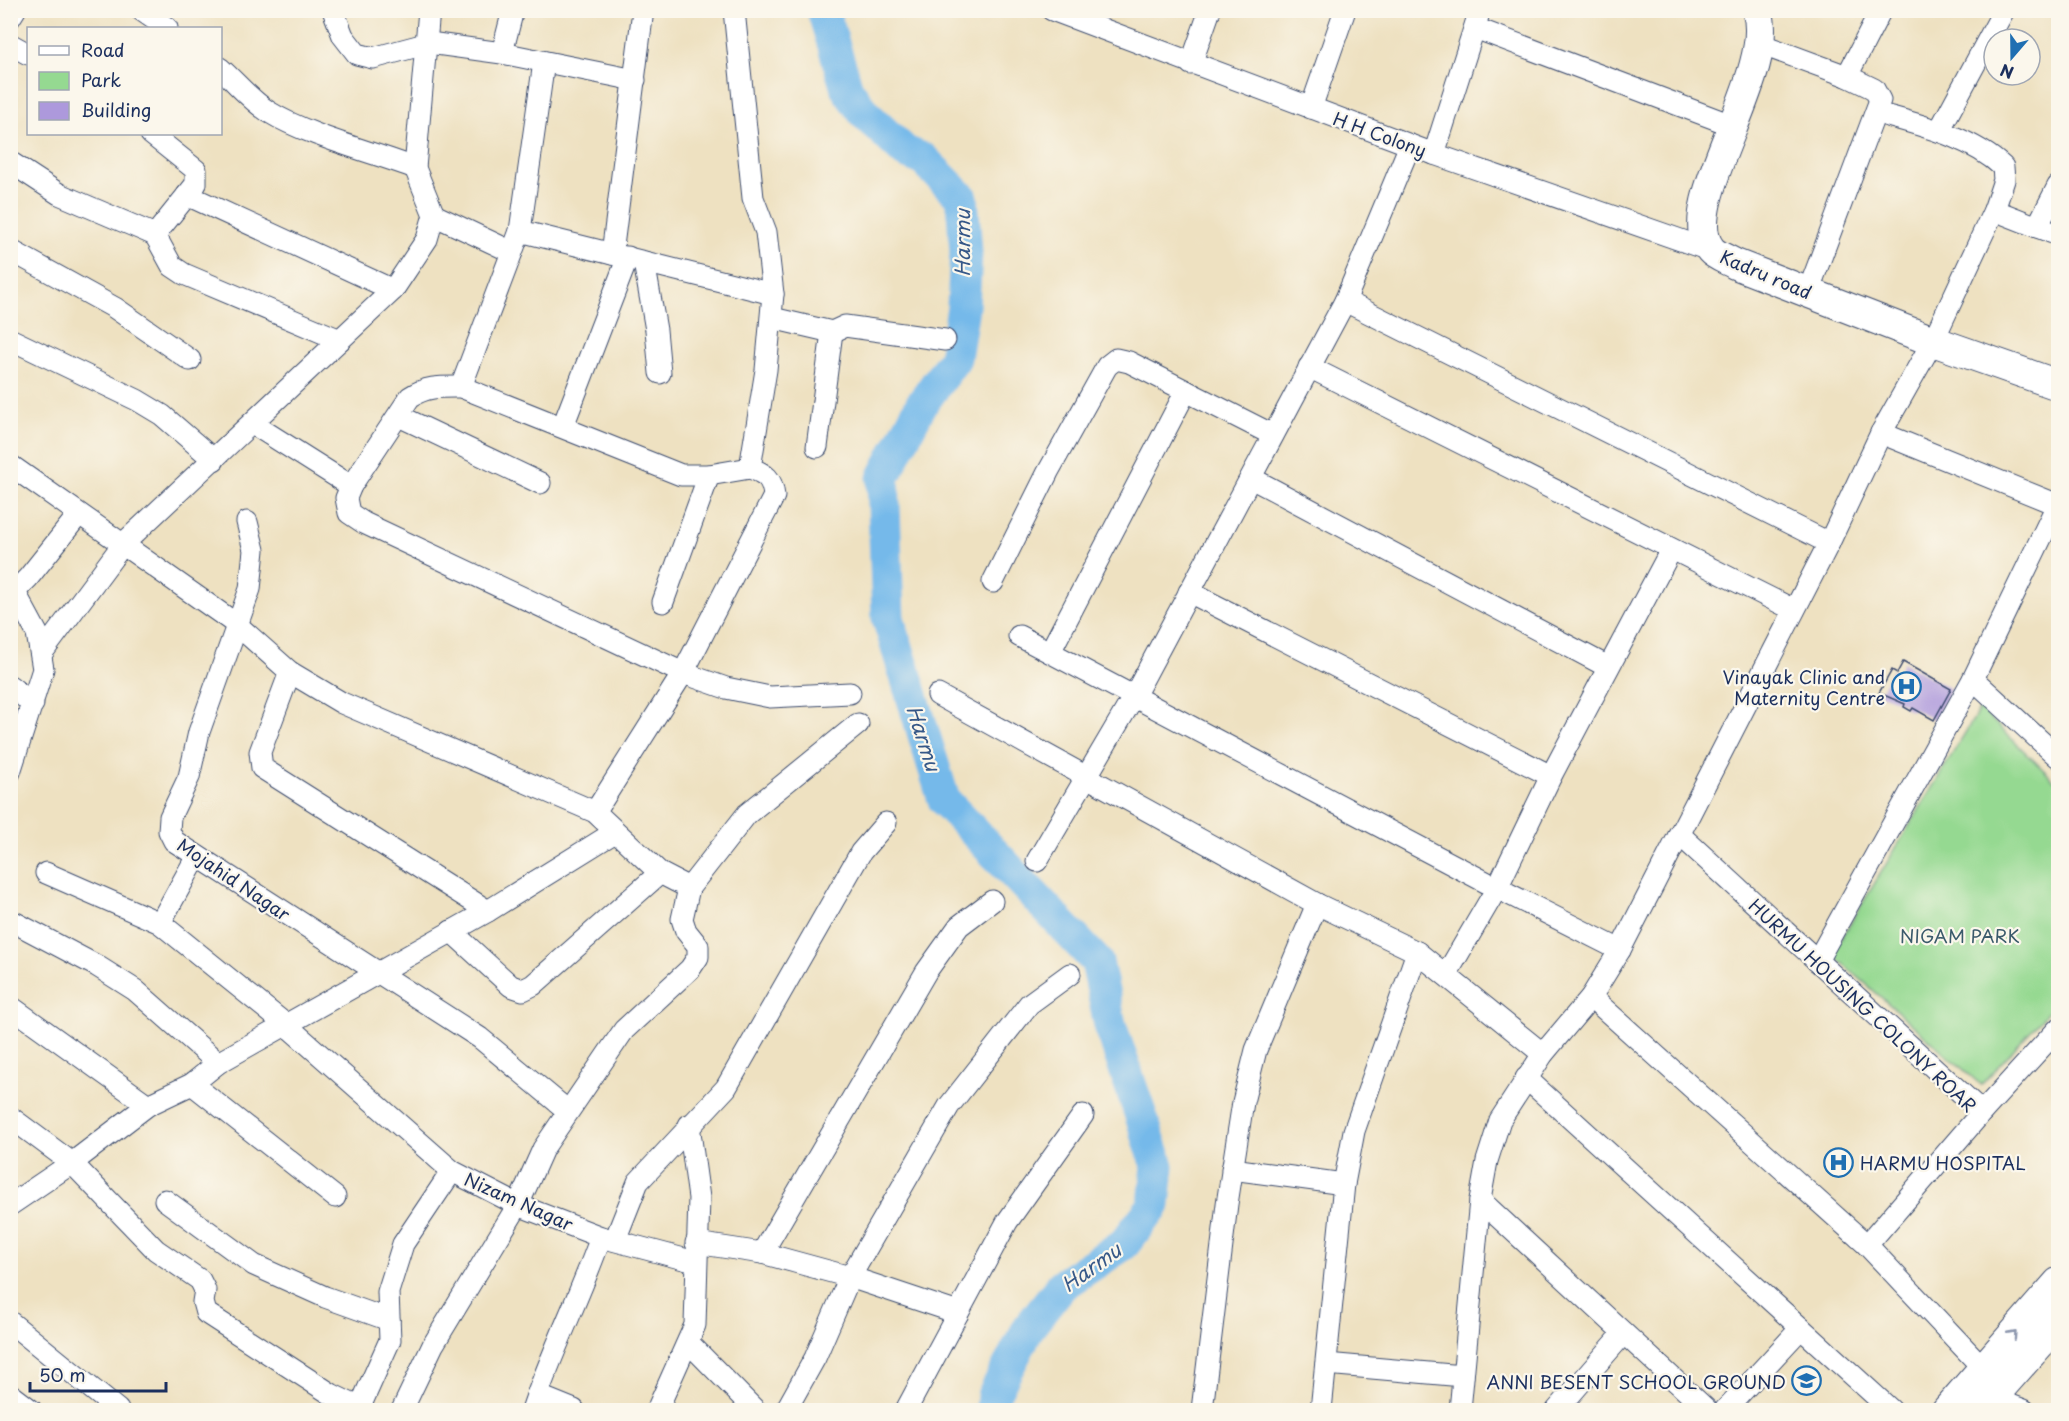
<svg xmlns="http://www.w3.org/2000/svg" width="2069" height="1421" viewBox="0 0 2069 1421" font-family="'Playpen Sans',sans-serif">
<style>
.green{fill:#95d991;stroke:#588478;stroke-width:1.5}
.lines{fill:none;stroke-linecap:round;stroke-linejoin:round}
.river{stroke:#74b9ea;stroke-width:33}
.building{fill:#ad99dc}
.street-casing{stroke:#3b4a6d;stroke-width:23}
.secondary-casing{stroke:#3b4a6d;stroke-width:32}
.street{stroke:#fff;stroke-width:21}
.secondary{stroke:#fff;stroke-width:30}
.oneway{stroke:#8d97ae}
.labels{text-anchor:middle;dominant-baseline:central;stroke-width:4.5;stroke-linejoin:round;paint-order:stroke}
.street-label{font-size:18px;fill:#1b2f5e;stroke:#fbf7ec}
.poi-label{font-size:18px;fill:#1b2f5e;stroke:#fbf7ec;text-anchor:end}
.park-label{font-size:18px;fill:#3a5a6b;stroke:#fbf7ec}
.water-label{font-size:20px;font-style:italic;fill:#365888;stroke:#fbf7ec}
</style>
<rect width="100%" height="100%" fill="#fbf7ec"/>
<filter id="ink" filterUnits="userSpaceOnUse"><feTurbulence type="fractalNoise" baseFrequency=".0167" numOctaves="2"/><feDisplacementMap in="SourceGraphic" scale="12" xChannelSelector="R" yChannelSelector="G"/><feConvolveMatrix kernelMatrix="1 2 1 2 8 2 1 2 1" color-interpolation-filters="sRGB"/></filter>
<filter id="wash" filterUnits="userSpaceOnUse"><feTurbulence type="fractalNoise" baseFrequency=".008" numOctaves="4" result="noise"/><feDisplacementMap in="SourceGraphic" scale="24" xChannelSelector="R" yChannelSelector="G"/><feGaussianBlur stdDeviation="1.35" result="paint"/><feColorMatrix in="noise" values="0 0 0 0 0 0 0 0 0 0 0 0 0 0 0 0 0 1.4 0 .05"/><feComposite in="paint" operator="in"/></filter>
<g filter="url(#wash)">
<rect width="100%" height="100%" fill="#eee1c1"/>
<polygon class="green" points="1980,708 2058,784 2058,1001 1981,1085 1832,954"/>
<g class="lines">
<polyline class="river" points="823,10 847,89 864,113 905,152 923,159 962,198 966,252 963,307 955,358 921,405 883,478 888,618 944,800 1097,962 1110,1025 1158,1166 1154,1205 1124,1244 1062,1285 1029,1327 993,1396 992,1410"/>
</g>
<g id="blocks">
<polygon class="building" points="1903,662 1951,689 1934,720 1913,708 1911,711 1904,707 1905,704 1879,693 1892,670 1897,673"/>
</g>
</g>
<g filter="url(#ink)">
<use href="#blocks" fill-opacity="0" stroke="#3b4a6d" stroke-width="1.5"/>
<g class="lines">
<defs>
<g id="street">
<polyline points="141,10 167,28"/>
<polyline points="333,10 343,36 357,54 373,58 429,43 502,53"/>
<polyline points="513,10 502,53 635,80"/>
<polyline points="1052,10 1434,154 1712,251"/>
<polyline points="10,18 15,10"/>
<polyline points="1475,28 1734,126"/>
<polyline points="10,44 28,54"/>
<polyline points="1760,44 1847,76 1874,89 1880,100 1808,292"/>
<polyline points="1191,64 1210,10"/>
<path d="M 220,68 C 237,83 250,100 269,112 C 306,135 372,152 415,168"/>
<polyline points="1847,76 1881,10"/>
<polyline points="1311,108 1345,10"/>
<polyline points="1939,131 2004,10"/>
<polyline points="1434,154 1480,10"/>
<polyline points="10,162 59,194 155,235 196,184 196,170 151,134"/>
<polyline points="187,195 393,290"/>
<polyline points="1994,210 2058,235"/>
<polyline points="434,215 512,252"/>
<polyline points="2037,227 2058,186"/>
<polyline points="520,231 773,294"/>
<polyline points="155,235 172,266 184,274 340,340"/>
<polyline points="10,250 115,308 190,360"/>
<polyline points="612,254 643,10"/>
<polyline points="644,262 656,330 660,373"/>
<polyline points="1345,301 1829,543"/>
<polyline points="772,318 832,332 845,326 945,340"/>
<polyline points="10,339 137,400 162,415 214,460"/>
<polyline points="1309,367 1794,610"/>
<polyline points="461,387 520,231 544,62"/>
<polyline points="399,416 540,483"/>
<polyline points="253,424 351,486"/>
<polyline points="563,426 628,257"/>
<polyline points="1881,433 2058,505"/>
<polyline points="817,447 832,332"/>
<polyline points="10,465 236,624 290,672 342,703 595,812 660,873 689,888"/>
<path d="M 750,468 L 709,475 L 681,475 L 461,387 C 441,387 427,386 410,397 L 351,486 L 346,498 L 349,513 L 364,523 L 683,673 L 726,688 L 770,697 L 850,693"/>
<polyline points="1251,478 1608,667"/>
<polyline points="247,522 254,550 250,589 199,732 189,777 170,817 169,831 174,841 480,1038 568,1111"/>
<polyline points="993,582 1048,472 1107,366 1116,359 1129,362 1273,435"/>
<polyline points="10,583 37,633 43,669 10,772"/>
<polyline points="1189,592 1551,776"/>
<polyline points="10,596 28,578 79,514"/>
<polyline points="663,602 709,475"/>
<polyline points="1019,636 1497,888 1620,950"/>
<polyline points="1050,652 1186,391"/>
<polyline points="42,653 123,544 393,290 427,239 434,215 415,168 429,10"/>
<polyline points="1973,679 2058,757"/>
<polyline points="10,686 33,704"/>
<polyline points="938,695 1317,904 1417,952 1543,1054"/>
<path d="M 595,812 L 683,673 L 774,496 C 772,478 766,474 750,468 L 766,370 L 773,294 L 766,232 L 753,198 L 734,10"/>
<polyline points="1679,834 1982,1112 1867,1245 1983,1368"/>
<polyline points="1037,861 1134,696 1345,301 1410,145"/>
<polyline points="46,873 160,923 285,1024 452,1171 518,1205 601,1237 695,1262"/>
<polyline points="488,911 615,832"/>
<polyline points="10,920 97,966 135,990 218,1063"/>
<polyline points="160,923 197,856"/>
<polyline points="451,931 511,986 523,990 533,985 660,873"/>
<polyline points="1817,961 1973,679 2058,503"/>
<polyline points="1446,975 1497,888 1551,776 1671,550"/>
<polyline points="1591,997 1867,1245"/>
<polyline points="10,1006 148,1105"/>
<polyline points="1526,1078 1891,1410"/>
<polyline points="192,1084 335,1197"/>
<polyline points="1982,1112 2058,1029"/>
<polyline points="10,1117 72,1163 156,1250 200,1280 205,1290 203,1302 206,1313 331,1394 364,1410"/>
<polyline points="1232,1169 1344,1184"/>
<polyline points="165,1200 254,1265 325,1297 389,1320"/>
<polyline points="1480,1200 1707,1410"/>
<polyline points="10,1205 72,1163 148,1105 192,1084 218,1063 488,911 262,768 260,752 290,672"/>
<polyline points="615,1240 638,1182 726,1088 861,852 886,823"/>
<polyline points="696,1243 762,1253 850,1277 958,1313"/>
<polyline points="762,1253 926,972 959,926 992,901"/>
<polyline points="10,1322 118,1410"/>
<polyline points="689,1343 755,1410"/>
<polyline points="1326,1364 1463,1376"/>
<polyline points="10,1394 31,1410"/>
<polyline points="537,1395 574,1410"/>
<polyline points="1992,1398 2024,1410"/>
<polyline points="359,1409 390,1340 388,1292 403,1244 452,1171"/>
<polyline points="402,1410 433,1345 518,1205 543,1149 624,1030 690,969 698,957 698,946 686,931 682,919 689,888 747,814 858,724"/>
<path d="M 532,1410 C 552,1351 580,1296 601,1237"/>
<polyline points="657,1410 695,1325 699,1198 689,1125"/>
<polyline points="786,1410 815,1358 850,1277 949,1106 1029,1004 1070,974"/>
<polyline points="906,1410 1007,1222 1083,1115"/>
<polyline points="1202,1410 1227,1204 1243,1102 1256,1050 1317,904"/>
<polyline points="1321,1410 1344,1184 1354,1131 1417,952"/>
<path d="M 1460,1410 L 1480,1200 L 1487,1161 L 1500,1120 L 1543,1054 L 1591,997 L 1620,950 L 1829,543 L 1881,433 L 1933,341 L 1994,210 L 2004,180 L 2003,167 C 1970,136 1919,125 1877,113"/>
<polyline points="1557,1410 1623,1334"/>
<polyline points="1725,1410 1801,1328"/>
</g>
<g id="secondary">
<path d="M 1757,10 C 1779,72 1674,207 1711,250 C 1716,256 1729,260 1735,264 L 1933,341 L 2058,385"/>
<polyline points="1947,1410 2058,1283"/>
<polyline points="1981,1410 2058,1323"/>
</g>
</defs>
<use href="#street" class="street-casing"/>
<use href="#secondary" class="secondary-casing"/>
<use href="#street" class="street"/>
<use href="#secondary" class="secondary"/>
</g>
<defs><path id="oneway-chevron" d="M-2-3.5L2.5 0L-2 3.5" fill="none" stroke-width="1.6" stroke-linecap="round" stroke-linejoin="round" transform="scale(1.5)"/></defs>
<use class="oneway" href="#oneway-chevron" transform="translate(2013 1334) rotate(-48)"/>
</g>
<defs>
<symbol id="hospital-ring" viewBox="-11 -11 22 22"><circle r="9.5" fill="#fbf7ec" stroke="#1f6fb2" stroke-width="1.5"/><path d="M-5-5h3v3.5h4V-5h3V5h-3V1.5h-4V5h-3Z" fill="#1f6fb2"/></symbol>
<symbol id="school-ring" viewBox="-11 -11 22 22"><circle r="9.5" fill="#fbf7ec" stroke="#1f6fb2" stroke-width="1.5"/><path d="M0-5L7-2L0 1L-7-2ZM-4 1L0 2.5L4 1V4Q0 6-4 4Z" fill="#1f6fb2"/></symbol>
</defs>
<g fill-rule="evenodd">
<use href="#hospital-ring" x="1890" y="670" width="33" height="33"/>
<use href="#hospital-ring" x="1822" y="1146" width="33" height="33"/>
<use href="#school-ring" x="1790" y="1364" width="33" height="33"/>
</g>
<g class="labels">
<g class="street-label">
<text transform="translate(1380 134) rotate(20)">H H Colony</text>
<text transform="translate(1766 274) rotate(23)">Kadru road</text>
<text transform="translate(234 879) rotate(34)">Mojahid Nagar</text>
<text transform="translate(1863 1005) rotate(43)">HURMU HOUSING COLONY ROAR</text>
<text transform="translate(519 1201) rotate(24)">Nizam Nagar</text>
</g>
<g class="poi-label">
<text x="1885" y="676">Vinayak Clinic and<tspan x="1885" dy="21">Maternity Centre</tspan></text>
<text x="1860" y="1162" text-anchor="start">HARMU HOSPITAL</text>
<text x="1786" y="1381">ANNI BESENT SCHOOL GROUND</text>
</g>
<g class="park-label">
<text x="1960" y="935">NIGAM PARK</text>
</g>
<g class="water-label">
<text transform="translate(962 243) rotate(-90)">Harmu</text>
<text transform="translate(924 738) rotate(72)">Harmu</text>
<text transform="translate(1091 1267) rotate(-36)">Harmu</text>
</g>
</g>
<rect width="2069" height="1421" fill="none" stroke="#fbf7ec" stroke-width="36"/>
<rect x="27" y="27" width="195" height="108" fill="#fbf7ec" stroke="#a1a7b3" stroke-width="1.5"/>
<rect x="39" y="46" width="30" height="9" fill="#ffffff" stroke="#a1a7b3" stroke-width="1.5"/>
<text x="81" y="57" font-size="18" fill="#1b2f5e">Road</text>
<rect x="39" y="72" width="30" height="18" fill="#95d991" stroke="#a1a7b3" stroke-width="1.5"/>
<text x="81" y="87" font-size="18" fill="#1b2f5e">Park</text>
<rect x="39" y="102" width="30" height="18" fill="#ad99dc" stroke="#a1a7b3" stroke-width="1.5"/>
<text x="81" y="117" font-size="18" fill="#1b2f5e">Building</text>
<g transform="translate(2012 57) rotate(200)"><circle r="28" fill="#fbf7ec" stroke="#a1a7b3" stroke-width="1.5"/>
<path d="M0-4.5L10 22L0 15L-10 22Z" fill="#1f6fb2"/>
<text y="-9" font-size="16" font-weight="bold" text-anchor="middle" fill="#1b2f5e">N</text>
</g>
<path d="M30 1382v9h136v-9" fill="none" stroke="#1b2f5e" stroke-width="3"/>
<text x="39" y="1382" font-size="18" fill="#1b2f5e" stroke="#fbf7ec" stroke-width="4.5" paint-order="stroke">50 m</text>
</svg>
